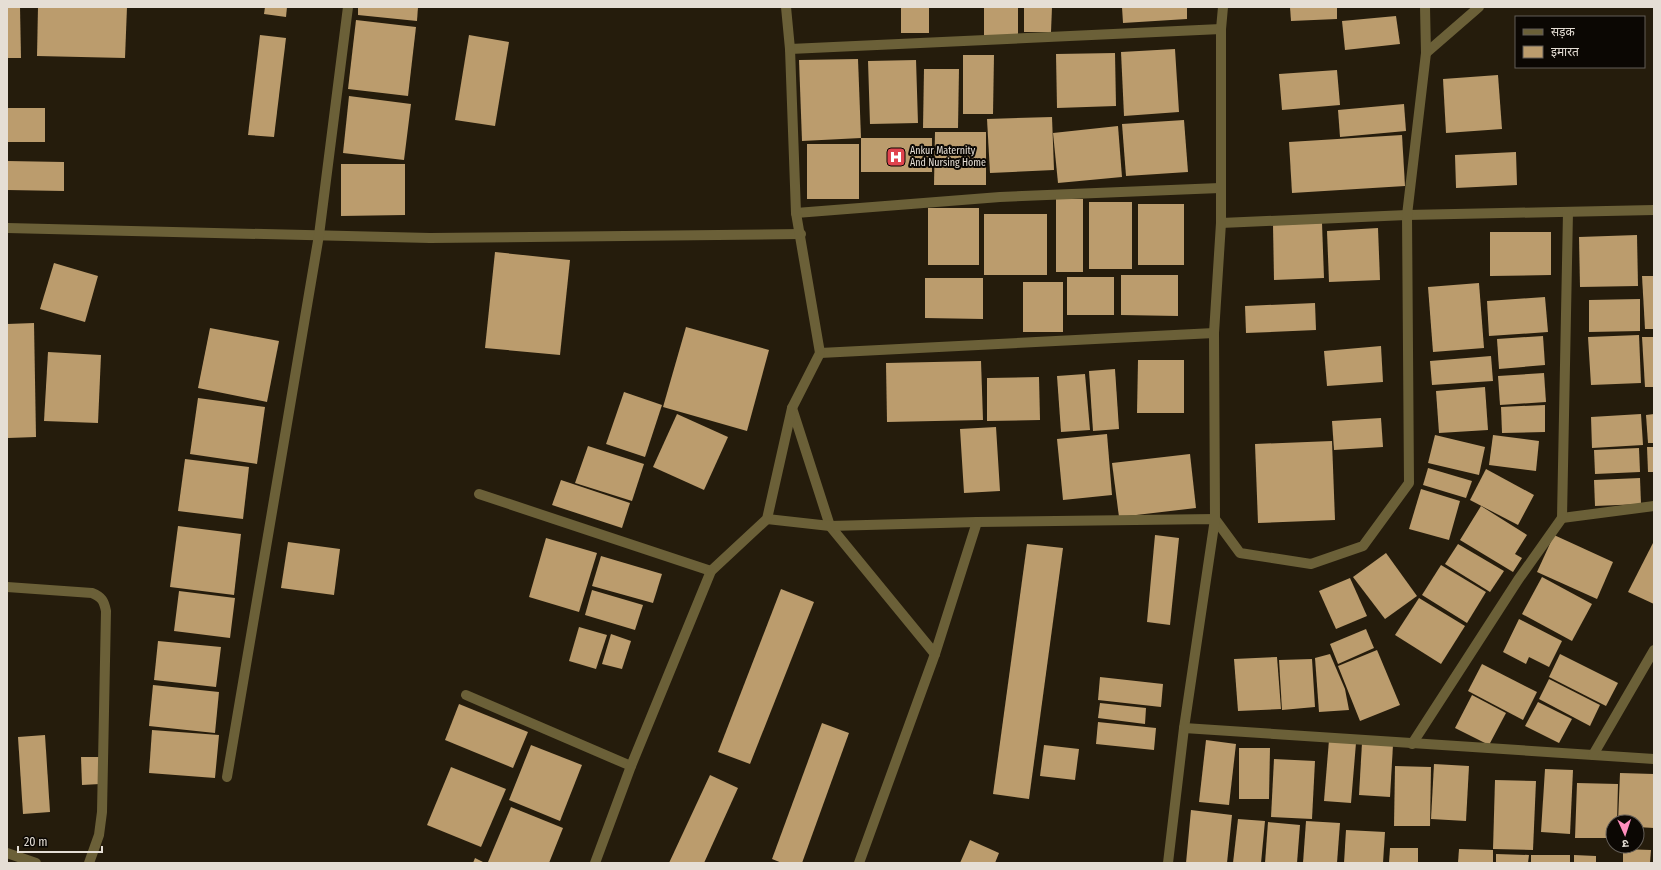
<svg xmlns="http://www.w3.org/2000/svg" width="1661" height="870" viewBox="0 0 1661 870" font-family="'Fira Sans Condensed','Noto Sans Devanagari',sans-serif">
<style>
.building{fill:#bb9c6d}
.lines{fill:none;stroke-linecap:round;stroke-linejoin:round}
.street{stroke:#6b6038;stroke-width:10}
.labels{text-anchor:middle;dominant-baseline:central;stroke-width:4;stroke-linejoin:round;paint-order:stroke}
.poi-label{font-size:10px;fill:#e5ded5;stroke:#0b0703;text-anchor:start}
</style>
<rect width="100%" height="100%" fill="#251c0c"/>
<g class="building">
<polygon points="7,7 20,7 21,58 7,58"/>
<polygon points="38,7 127,7 125,58 37,56"/>
<polygon points="265,7 287,7 286,17 264,14"/>
<polygon points="358,7 418,7 417,21 358,15"/>
<rect x="901" y="7" width="28" height="26"/>
<rect x="984" y="7" width="34" height="29"/>
<polygon points="1024,7 1052,7 1051,32 1024,32"/>
<polygon points="1122,7 1187,7 1187,19 1123,23"/>
<polygon points="1290,7 1337,7 1337,19 1291,21"/>
<polygon points="1396,16 1400,44 1345,50 1342,21"/>
<polygon points="356,20 416,27 408,96 348,89"/>
<polygon points="260,35 286,38 274,137 248,135"/>
<polygon points="469,35 509,42 495,126 455,120"/>
<polygon points="1175,49 1179,112 1124,116 1121,52"/>
<polygon points="1115,53 1116,106 1057,108 1056,54"/>
<polygon points="963,55 994,55 993,114 963,114"/>
<polygon points="858,59 861,138 802,141 799,60"/>
<polygon points="916,60 918,123 870,124 868,61"/>
<polygon points="924,69 959,69 958,128 923,128"/>
<polygon points="1337,70 1340,105 1282,110 1279,74"/>
<polygon points="1498,75 1502,129 1446,133 1443,79"/>
<polygon points="349,96 411,104 404,160 343,153"/>
<polygon points="1404,104 1406,131 1340,137 1338,110"/>
<rect x="7" y="108" width="38" height="34"/>
<polygon points="1052,117 1054,170 990,173 987,119"/>
<polygon points="1184,120 1188,172 1126,176 1122,124"/>
<polygon points="1118,126 1122,177 1058,183 1053,133"/>
<polygon points="935,132 986,132 986,185 934,185"/>
<polygon points="1402,135 1405,186 1292,193 1289,142"/>
<rect x="861" y="138" width="71" height="34"/>
<rect x="807" y="144" width="52" height="55"/>
<polygon points="1516,152 1517,185 1456,188 1455,155"/>
<polygon points="7,161 64,162 64,191 7,190"/>
<polygon points="341,164 405,164 405,215 341,216"/>
<rect x="1056" y="199" width="27" height="73"/>
<rect x="1089" y="202" width="43" height="67"/>
<rect x="1138" y="204" width="46" height="61"/>
<rect x="928" y="208" width="51" height="57"/>
<rect x="984" y="214" width="63" height="61"/>
<polygon points="1322,223 1324,278 1274,280 1273,225"/>
<polygon points="1378,228 1380,280 1329,282 1327,231"/>
<polygon points="1490,232 1551,232 1551,275 1490,276"/>
<polygon points="1637,235 1638,286 1580,287 1579,237"/>
<polygon points="495,252 570,260 560,355 485,348"/>
<polygon points="54,263 98,276 85,322 40,309"/>
<polygon points="1121,275 1178,275 1178,316 1121,315"/>
<polygon points="1642,276 1654,276 1654,329 1645,329"/>
<rect x="1067" y="277" width="47" height="38"/>
<polygon points="925,278 983,278 983,319 925,318"/>
<rect x="1023" y="282" width="40" height="50"/>
<polygon points="1479,283 1484,348 1433,352 1428,287"/>
<polygon points="1545,297 1548,332 1489,336 1487,301"/>
<polygon points="1640,299 1640,331 1589,332 1589,300"/>
<polygon points="1315,303 1316,330 1246,333 1245,306"/>
<polygon points="34,323 36,437 8,438 7,324"/>
<polygon points="686,327 769,350 747,431 663,407"/>
<polygon points="210,328 279,341 267,402 198,388"/>
<polygon points="1639,335 1641,383 1591,385 1588,337"/>
<polygon points="1543,336 1545,365 1499,369 1497,339"/>
<polygon points="1642,337 1654,337 1654,387 1645,387"/>
<polygon points="1381,346 1383,382 1327,386 1324,351"/>
<polygon points="48,352 101,355 98,423 44,421"/>
<polygon points="1491,356 1493,381 1432,385 1430,361"/>
<polygon points="1138,360 1184,360 1184,413 1137,413"/>
<polygon points="981,361 983,420 887,422 886,363"/>
<polygon points="1115,369 1119,429 1093,431 1089,371"/>
<polygon points="1544,373 1546,402 1500,405 1498,376"/>
<polygon points="1085,374 1090,430 1061,432 1057,376"/>
<polygon points="1039,377 1040,420 987,421 987,378"/>
<polygon points="1485,387 1488,430 1439,433 1436,391"/>
<polygon points="624,392 662,405 645,457 606,444"/>
<polygon points="198,398 265,407 257,464 190,454"/>
<polygon points="1545,405 1545,432 1502,433 1501,407"/>
<polygon points="677,414 728,437 704,490 653,467"/>
<polygon points="1641,414 1643,445 1592,448 1591,417"/>
<polygon points="1654,414 1654,443 1648,443 1646,415"/>
<polygon points="1381,418 1383,447 1334,450 1332,421"/>
<polygon points="996,427 1000,491 964,493 960,429"/>
<polygon points="1107,434 1112,495 1063,500 1057,439"/>
<polygon points="1435,435 1485,447 1479,475 1428,463"/>
<polygon points="1493,435 1539,441 1536,471 1489,465"/>
<polygon points="1332,441 1335,520 1258,523 1255,444"/>
<polygon points="588,446 644,464 632,501 575,483"/>
<polygon points="1647,447 1654,447 1654,472 1648,472"/>
<polygon points="1639,448 1640,472 1595,474 1594,450"/>
<polygon points="1190,454 1196,508 1119,517 1112,463"/>
<polygon points="185,459 249,467 243,519 178,511"/>
<polygon points="1428,468 1472,481 1466,498 1423,485"/>
<polygon points="1486,469 1534,495 1518,525 1470,500"/>
<polygon points="1640,478 1641,504 1595,506 1594,480"/>
<polygon points="561,480 630,503 622,528 552,505"/>
<polygon points="1421,489 1460,501 1449,540 1409,529"/>
<polygon points="1481,506 1527,535 1515,554 1522,558 1513,572 1460,540"/>
<polygon points="178,526 241,534 234,595 170,587"/>
<polygon points="1155,535 1179,538 1170,625 1147,622"/>
<polygon points="1554,535 1613,562 1597,599 1537,572"/>
<polygon points="546,538 597,553 579,612 529,597"/>
<polygon points="1654,541 1654,604 1628,592"/>
<polygon points="288,542 340,549 334,595 281,588"/>
<polygon points="1027,544 1063,548 1029,799 993,794"/>
<polygon points="1458,544 1504,571 1490,592 1445,564"/>
<polygon points="1386,553 1417,596 1385,619 1353,577"/>
<polygon points="601,556 662,574 653,603 592,586"/>
<polygon points="1441,565 1486,592 1467,623 1422,595"/>
<polygon points="1542,577 1592,604 1572,641 1522,614"/>
<polygon points="1350,578 1367,616 1336,629 1319,591"/>
<polygon points="781,589 814,602 750,764 718,752"/>
<polygon points="592,590 643,605 635,630 585,615"/>
<polygon points="179,591 235,598 230,638 174,631"/>
<polygon points="1419,598 1465,626 1441,664 1395,635"/>
<polygon points="1519,619 1562,641 1549,667 1529,657 1526,664 1503,652"/>
<polygon points="579,627 607,635 596,669 569,661"/>
<polygon points="1366,629 1374,648 1338,664 1330,644"/>
<polygon points="611,634 631,641 622,669 602,664"/>
<polygon points="158,641 221,647 216,687 154,680"/>
<polygon points="1377,650 1400,705 1360,721 1338,666"/>
<polygon points="1330,654 1345,689 1349,710 1319,712 1315,658"/>
<polygon points="1560,654 1618,683 1606,706 1549,677"/>
<polygon points="1277,657 1281,709 1238,711 1234,659"/>
<polygon points="1312,659 1315,707 1282,710 1279,660"/>
<polygon points="1482,664 1537,692 1523,720 1468,691"/>
<polygon points="1100,677 1163,684 1161,707 1098,700"/>
<polygon points="1549,679 1600,705 1590,726 1539,699"/>
<polygon points="153,685 219,692 215,733 149,726"/>
<polygon points="1472,695 1506,713 1489,745 1455,728"/>
<polygon points="1538,702 1572,719 1559,743 1525,726"/>
<polygon points="1100,703 1146,708 1145,724 1098,718"/>
<polygon points="459,704 528,732 513,768 445,740"/>
<polygon points="1098,722 1156,728 1154,750 1096,744"/>
<polygon points="822,723 849,733 802,863 782,863 772,859"/>
<polygon points="152,730 219,735 215,778 149,773"/>
<polygon points="45,735 50,812 23,814 18,737"/>
<polygon points="1206,740 1236,744 1229,805 1199,802"/>
<polygon points="1329,740 1356,743 1351,803 1324,801"/>
<polygon points="1362,743 1393,745 1390,797 1359,795"/>
<polygon points="531,745 582,765 560,821 509,800"/>
<polygon points="1044,745 1079,749 1075,780 1040,776"/>
<polygon points="1239,748 1270,748 1269,799 1239,799"/>
<polygon points="81,757 100,757 100,784 82,785"/>
<polygon points="1274,759 1315,761 1312,819 1271,817"/>
<polygon points="1434,764 1469,766 1466,821 1431,819"/>
<polygon points="1395,766 1431,767 1430,826 1394,826"/>
<polygon points="451,767 506,789 481,847 427,825"/>
<polygon points="1545,769 1573,770 1570,834 1541,832"/>
<polygon points="1620,773 1654,774 1654,828 1637,827 1637,822 1618,822"/>
<polygon points="710,775 738,788 704,863 669,863"/>
<polygon points="1495,780 1536,781 1533,850 1493,849"/>
<polygon points="1577,783 1618,784 1617,822 1613,822 1613,838 1575,838"/>
<polygon points="511,807 563,828 549,863 488,862"/>
<polygon points="1191,810 1232,815 1227,863 1186,863"/>
<polygon points="1238,819 1265,821 1261,863 1233,863"/>
<polygon points="1306,821 1340,823 1337,863 1303,863"/>
<polygon points="1268,822 1300,825 1297,863 1265,863"/>
<polygon points="1346,830 1385,832 1383,863 1344,863"/>
<polygon points="970,840 999,853 995,863 960,863"/>
<polygon points="1390,848 1418,848 1418,863 1389,863"/>
<polygon points="1459,849 1493,850 1493,863 1458,863"/>
<polygon points="1623,849 1651,850 1650,863 1623,863"/>
<polygon points="1496,854 1529,855 1528,863 1496,863"/>
<rect x="1531" y="855" width="39" height="8"/>
<polygon points="1574,855 1596,856 1596,863 1574,863"/>
<polygon points="475,858 485,863 473,863"/>
</g>
<g class="lines">
<g class="street">
<polyline points="790,49 1221,29"/>
<polyline points="1426,53 1479,7"/>
<polyline points="796,213 1000,197 1220,188"/>
<polyline points="1221,223 1407,215 1654,210"/>
<polyline points="7,228 430,238 801,234"/>
<polyline points="820,353 1214,333"/>
<polyline points="792,408 830,526 935,654"/>
<polyline points="479,494 711,571"/>
<polyline points="1562,518 1654,506"/>
<polyline points="767,519 830,526 977,522 1215,519 1240,553 1311,564 1363,546 1409,483 1407,215 1426,53 1425,7"/>
<path d="M 7,587 L 92,593 C 102,597 104,601 106,611 L 102,812 L 99,835 L 89,863"/>
<polyline points="466,695 631,766"/>
<polyline points="1184,728 1654,759"/>
<polyline points="1412,744 1518,580 1562,518 1568,212"/>
<polyline points="1593,755 1654,650"/>
<polyline points="227,777 319,235 348,7"/>
<polyline points="7,853 36,863"/>
<polyline points="595,863 631,766 711,571 767,519 792,408 820,353 796,213 790,49 786,7"/>
<polyline points="859,863 935,654 977,522"/>
<polyline points="1168,863 1184,728 1215,519 1214,333 1221,223 1221,29 1223,7"/>
</g>
</g>
<defs>
<symbol id="hospital-square" viewBox="-11 -11 22 22"><rect x="-9" y="-9" width="18" height="18" rx="4" fill="#e0444e" stroke="#0b0703"/><path d="M-5-5h3v3.5h4V-5h3V5h-3V1.5h-4V5h-3Z" fill="#fff"/></symbol>
</defs>
<g fill-rule="evenodd">
<use href="#hospital-square" x="885" y="146" width="22" height="22"/>
</g>
<g class="labels">
<g class="poi-label">
<text x="910" y="151">Ankur Maternity<tspan x="910" dy="12">And Nursing Home</tspan></text>
</g>
</g>
<rect width="1661" height="870" fill="none" stroke="#e5ded5" stroke-width="16"/>
<rect x="1515" y="16" width="130" height="52" fill="#0b0703" stroke="#625d57"/>
<rect x="1523" y="29" width="20" height="6" fill="#6b6038" stroke="#625d57"/>
<text x="1551" y="36" font-size="12" fill="#e5ded5">सड़क</text>
<rect x="1523" y="46" width="20" height="12" fill="#bb9c6d" stroke="#625d57"/>
<text x="1551" y="56" font-size="12" fill="#e5ded5">इमारत</text>
<g transform="translate(1625 834) rotate(177)"><circle r="19" fill="#0b0703" stroke="#625d57"/>
<path d="M0-3L7 15L0 10L-7 15Z" fill="#fe8ebd"/>
<text y="-6" font-size="11" font-weight="bold" text-anchor="middle" fill="#e5ded5">उ</text>
</g>
<path d="M18 846v6h84v-6" fill="none" stroke="#e5ded5" stroke-width="2"/>
<text x="24" y="846" font-size="12" fill="#e5ded5" stroke="#0b0703" stroke-width="3" paint-order="stroke">20 m</text>
</svg>
